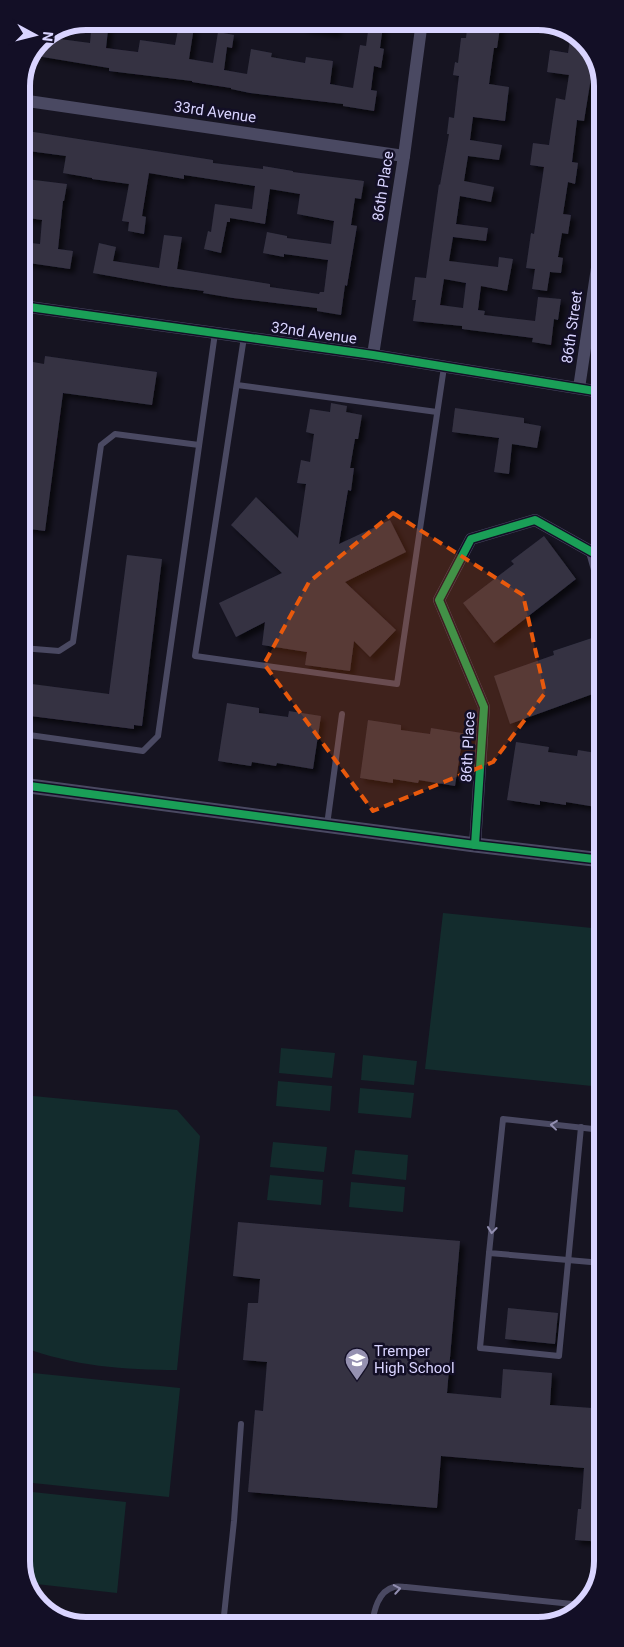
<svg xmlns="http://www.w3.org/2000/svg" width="624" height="1647" viewBox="0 0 624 1647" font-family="Roboto,sans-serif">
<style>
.green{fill:#132c2d}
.building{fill:#343243;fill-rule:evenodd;filter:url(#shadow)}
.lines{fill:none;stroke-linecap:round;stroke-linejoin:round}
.service{stroke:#4a4962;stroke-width:6}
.minor{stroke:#4a4962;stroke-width:12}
.tertiary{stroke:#4a4962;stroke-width:15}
.cycleway-casing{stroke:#130f26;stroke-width:11}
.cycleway{stroke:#1a9f57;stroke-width:8}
.oneway{stroke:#928eb0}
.marked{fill:#e8590c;fill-opacity:0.2;stroke:#e8590c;stroke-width:4;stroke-dasharray:10 6;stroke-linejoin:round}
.labels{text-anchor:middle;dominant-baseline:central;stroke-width:5;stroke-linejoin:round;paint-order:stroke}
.street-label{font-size:15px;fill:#d9d4ff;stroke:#130f26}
.poi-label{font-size:15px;fill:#d9d4ff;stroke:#130f26;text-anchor:start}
.rim{fill:none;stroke:#d9d4ff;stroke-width:6}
</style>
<defs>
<filter id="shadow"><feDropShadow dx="4.5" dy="4.5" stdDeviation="2.5" flood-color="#0009"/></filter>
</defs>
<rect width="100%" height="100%" fill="#161421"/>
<g class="green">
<polygon points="443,913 602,929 602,1087 425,1069"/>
<polygon points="281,1048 335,1053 332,1078 279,1073"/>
<polygon points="363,1055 417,1061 414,1085 361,1080"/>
<polygon points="278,1081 332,1086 330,1111 276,1106"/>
<polygon points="360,1088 414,1093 411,1118 358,1113"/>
<path d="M 23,1095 L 177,1110 L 200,1136 L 177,1370 C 125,1370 72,1366 23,1347 Z"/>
<polygon points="273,1142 327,1147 324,1172 270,1167"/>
<polygon points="355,1150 408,1155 406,1180 352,1174"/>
<polygon points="270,1175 323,1180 321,1205 267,1200"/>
<polygon points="351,1182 405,1187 403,1212 349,1207"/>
<polygon points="23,1372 180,1388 169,1497 23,1482"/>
<polygon points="23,1491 126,1502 117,1593 27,1583 24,1578"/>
</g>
<g class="building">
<polygon points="92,21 109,21 106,48 138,52 140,40 175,45 179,25 194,27 189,59 213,63 218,32 234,35 232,48 227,47 224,70 247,74 251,49 272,53 271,57 305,63 306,57 333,61 330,84 353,88 360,45 366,46 369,24 383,26 380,48 384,49 381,68 374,66 371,90 377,91 374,111 343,106 343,104 250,93 231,89 231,88 192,82 192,81 109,71 109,68 37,56 41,40 61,32 60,39 90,43"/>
<polygon points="303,21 338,21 336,33 303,28"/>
<path d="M 468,21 L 501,21 L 497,48 L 494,48 L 489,84 L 509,87 L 505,121 L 473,117 L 470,140 L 502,145 L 499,160 L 468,156 L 464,181 L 494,187 L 491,202 L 460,196 L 456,224 L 488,228 L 486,241 L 453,237 L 449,261 L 498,267 L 499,257 L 513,259 L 507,291 L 481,286 L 478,310 L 485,311 L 484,315 L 535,321 L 538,297 L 561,299 L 558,320 L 554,319 L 551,345 L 532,342 L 533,338 L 462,329 L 462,326 L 413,321 L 416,300 L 412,300 L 415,277 L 426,278 L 439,184 L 440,185 L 449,134 L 447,134 L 449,117 L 454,118 L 458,83 L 459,76 L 453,75 L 455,62 L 458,63 L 461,38 L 466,38 ZM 444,279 L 466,283 L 463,308 L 440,305 Z"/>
<polygon points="571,33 580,37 594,59 584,121 577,120 572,162 578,163 575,184 568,182 563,214 571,215 568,234 562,233 558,257 563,258 561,273 550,272 547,291 532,289 535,269 526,268 531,233 534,234 544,167 530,165 533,143 549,145 556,98 565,100 569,75 547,72 550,50 568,53"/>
<polygon points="21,130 213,160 213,163 263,169 263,166 293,171 293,172 364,181 361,199 355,198 351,225 357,226 347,286 345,285 341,315 317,311 317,308 233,298 203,293 204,291 166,286 93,273 99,243 116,247 113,261 159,268 164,235 182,237 177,269 270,284 270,287 319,294 320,292 324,292 328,260 284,254 284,257 263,253 267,232 287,236 287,238 331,244 334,221 297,214 300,194 270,189 265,224 230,218 230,222 227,222 221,253 204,249 208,231 211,232 215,204 252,209 255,186 184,175 184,179 149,173 142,216 146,217 144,234 128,231 129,222 122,221 129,184 92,179 92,178 63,173 66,156 21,150"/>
<polygon points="26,179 67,184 64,201 63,201 58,249 73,251 70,269 22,262 22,242 40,244 42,220 22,217 22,201 23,202"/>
<polygon points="45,356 157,372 152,405 63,393 45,531 22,528 22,464 32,391 29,390 33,362 44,364"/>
<polygon points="331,403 347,406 346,412 362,415 358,439 355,439 350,468 354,468 351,491 348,490 339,544 390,520 406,552 345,582 396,630 370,657 354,641 350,671 305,665 307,652 262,645 265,622 236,637 219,603 282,573 231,525 256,497 298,538 306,484 297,483 301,460 310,462 314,434 306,432 310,409 330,412"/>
<polygon points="455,408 524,418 524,423 541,426 537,448 512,444 509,474 494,472 499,438 452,432"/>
<polygon points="544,536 576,579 494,643 463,603 514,564 511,561"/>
<polygon points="127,555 162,559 142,726 134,725 134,729 22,715 24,683 109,694"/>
<polygon points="592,638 601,666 601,691 510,724 494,676 554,655 553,651"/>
<polygon points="227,703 259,708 259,713 288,717 289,711 321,716 313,769 277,763 276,766 252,762 251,766 218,761"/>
<polygon points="368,720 401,725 401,730 430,734 431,728 474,735 474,737 462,741 455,786 419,780 418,783 393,779 393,783 360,778"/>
<polygon points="516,742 549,747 548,752 577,756 578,750 602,754 602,808 566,802 566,805 540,801 540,805 507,800"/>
<polygon points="238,1222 460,1241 447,1393 501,1398 503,1369 552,1373 550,1405 592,1408 593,1383 602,1383 603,1542 575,1540 578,1509 581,1509 584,1468 441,1456 437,1508 248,1492 255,1410 263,1411 267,1362 243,1360 248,1303 258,1303 260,1279 233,1276"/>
<polygon points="508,1308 558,1313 555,1344 505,1339"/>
</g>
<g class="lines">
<g class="service">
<polyline points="244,337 195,656 397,684 444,367"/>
<polyline points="237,385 437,412"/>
<polyline points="22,648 59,651 73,642 101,445 115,434 199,445"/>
<polyline points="22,734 143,751 158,736 215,333"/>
<polyline points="327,825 342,714"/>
<polyline points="602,1130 503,1119 489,1253 602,1263"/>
<polyline points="489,1253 480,1348 559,1356 581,1127"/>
<path d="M 372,1624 C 374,1611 378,1591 394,1587 C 397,1586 403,1587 406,1587 L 582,1605"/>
<polyline points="223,1625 234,1521 241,1424"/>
</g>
<g class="minor">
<polyline points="21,100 404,156"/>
<polyline points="22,306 373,355 601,392"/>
<polyline points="373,355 404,156 422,21"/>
<polyline points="579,388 601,241"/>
<polyline points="592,552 601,584"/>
<polyline points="475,845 484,707 439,600 471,539 535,520 592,552 601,549"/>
<polyline points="80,1625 89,1626"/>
</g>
<polyline class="tertiary" points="22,785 475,845 602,860"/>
<defs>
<g id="cycleway">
<polyline points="22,306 373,355 601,392"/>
<polyline points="22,785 475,845 602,860"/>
<polyline points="475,845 484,707 439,600 471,539 535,520 592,552 601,549"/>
</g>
</defs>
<use href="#cycleway" class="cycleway-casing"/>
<use href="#cycleway" class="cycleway"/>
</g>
<defs><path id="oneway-chevron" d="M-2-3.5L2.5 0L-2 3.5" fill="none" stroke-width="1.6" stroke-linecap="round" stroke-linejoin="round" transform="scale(1.25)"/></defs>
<g class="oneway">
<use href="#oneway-chevron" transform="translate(554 1125) rotate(-174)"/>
<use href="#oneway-chevron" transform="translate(492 1230) rotate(96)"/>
<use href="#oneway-chevron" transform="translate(397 1589) rotate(-10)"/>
</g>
<path class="marked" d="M 393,513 L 523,595 L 545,693 L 493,762 L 373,811 L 264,664 L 309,582 Z"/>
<defs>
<symbol id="school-pin" viewBox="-11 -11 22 30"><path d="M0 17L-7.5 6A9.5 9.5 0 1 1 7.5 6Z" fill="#9591b1" stroke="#130f26"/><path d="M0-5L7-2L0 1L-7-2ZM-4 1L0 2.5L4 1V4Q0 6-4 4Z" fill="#fff"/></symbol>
</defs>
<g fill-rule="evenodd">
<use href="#school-pin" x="343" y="1346" width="28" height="38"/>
</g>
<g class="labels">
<g class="street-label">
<text transform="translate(215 112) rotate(8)">33rd Avenue</text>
<text transform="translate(383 186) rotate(-81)">86th Place</text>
<text transform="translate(572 327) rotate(-82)">86th Street</text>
<text transform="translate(314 333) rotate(8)">32nd Avenue</text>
<text transform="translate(468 747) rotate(-87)">86th Place</text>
</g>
<g class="poi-label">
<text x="374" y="1351">Tremper<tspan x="374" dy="17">High School</tspan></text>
</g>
</g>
<path d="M0 0H624V1647H0ZM86 30H538A56 56 0 0 1 594 86V1561A56 56 0 0 1 538 1617H86A56 56 0 0 1 30 1561V86A56 56 0 0 1 86 30Z" fill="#130f26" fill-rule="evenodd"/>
<path class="rim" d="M86 30H538A56 56 0 0 1 594 86V1561A56 56 0 0 1 538 1617H86A56 56 0 0 1 30 1561V86A56 56 0 0 1 86 30Z"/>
<g transform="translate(35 35) rotate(97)" stroke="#130f26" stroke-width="4" paint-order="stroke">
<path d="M0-4L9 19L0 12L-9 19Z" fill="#d9d4ff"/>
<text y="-8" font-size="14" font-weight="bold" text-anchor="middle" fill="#d9d4ff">N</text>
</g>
</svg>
